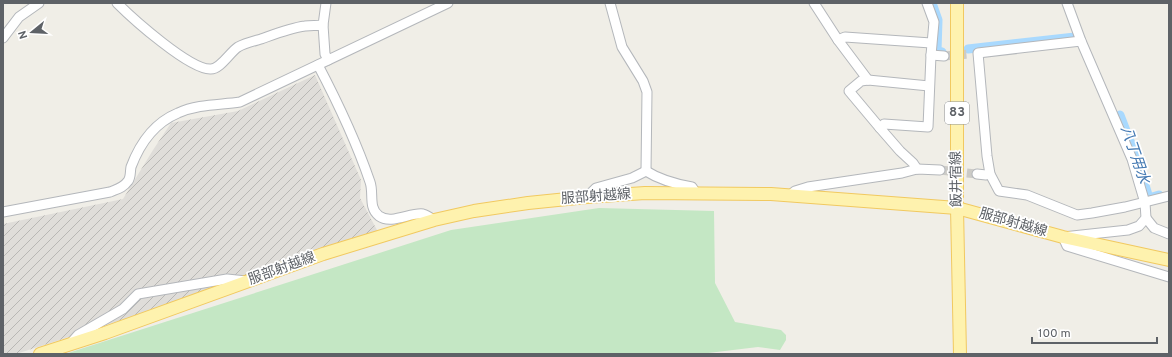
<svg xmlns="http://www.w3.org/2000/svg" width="1172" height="357" viewBox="0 0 1172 357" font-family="Overpass,'Noto Sans JP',sans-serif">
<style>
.industrial{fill:url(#industrial-furrows)}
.green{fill:#c4e7c4}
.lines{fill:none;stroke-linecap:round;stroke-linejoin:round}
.canal{stroke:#a9d9fe;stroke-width:9}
.minor-tunnel{stroke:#cccbc7;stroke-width:9;stroke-dasharray:9 4.5;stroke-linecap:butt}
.minor-casing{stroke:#b4b7bb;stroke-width:11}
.major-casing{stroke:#f1c960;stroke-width:14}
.minor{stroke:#fff;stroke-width:9}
.major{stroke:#fef2ae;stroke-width:12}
.labels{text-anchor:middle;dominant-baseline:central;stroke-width:3.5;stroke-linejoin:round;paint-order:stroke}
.shield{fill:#fff;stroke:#8e9195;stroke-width:1}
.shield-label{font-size:13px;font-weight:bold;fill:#5e6267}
.street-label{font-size:14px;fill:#5e6267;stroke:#fff}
.water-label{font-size:15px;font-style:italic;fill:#4479b2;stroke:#fff}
</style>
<defs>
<pattern id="industrial-furrows" width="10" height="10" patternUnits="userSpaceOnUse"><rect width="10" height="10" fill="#dfddd9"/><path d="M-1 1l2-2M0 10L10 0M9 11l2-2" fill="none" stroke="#b8b7b4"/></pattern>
</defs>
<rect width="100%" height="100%" fill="#f0eee7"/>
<polygon class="industrial" points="315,75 361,180 360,198 378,232 125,319 16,354 3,354 3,224 123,199 153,150 171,123 238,111"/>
<polygon class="green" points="599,208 714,211 715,283 735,322 781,330 786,335 786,340 780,350 758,347 700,354 65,354 451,230"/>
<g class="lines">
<g class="canal">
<polyline points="932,3 938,20 937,51 942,52"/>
<polyline points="968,49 1075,37"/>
<polyline points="1120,115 1137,159 1149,198 1159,195"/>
</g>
<g class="minor-tunnel">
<polyline points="944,56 970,54"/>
<polyline points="940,170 977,174"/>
</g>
<defs>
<g id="minor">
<path d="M 117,3 C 133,19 189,69 210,69 C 220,70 230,52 238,47 C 245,43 254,41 261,39 C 275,34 290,28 305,26 C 311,25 317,26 323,25 L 326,3"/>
<polyline points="610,3 622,47 643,81 647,92 646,171"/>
<polyline points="814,3 838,40 868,80"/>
<polyline points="1067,3 1081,41 1132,159 1145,203 1146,218 1139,226 1128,230 1063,237 1067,246 1169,277"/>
<polyline points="323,25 325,54 328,60"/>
<polyline points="3,38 19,17 39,3"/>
<polyline points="838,40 845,37 931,43"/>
<polyline points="1081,41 978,53 987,156 990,174 999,191 1027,195 1077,215 1092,213 1125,207 1169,196"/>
<polyline points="931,55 944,56"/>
<path d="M 318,65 C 338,103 356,141 370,182 C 374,193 368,208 379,216 C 391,225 411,212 423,214 C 427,215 431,218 434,220"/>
<polyline points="880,128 849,91 861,81 868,80 929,86"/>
<polyline points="917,169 913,163 900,151 880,128 884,124 928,127 931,55 934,22 927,3"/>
<path d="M 646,171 C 660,180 675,184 692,187 L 696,193"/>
<polyline points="977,174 986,175 990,174"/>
<polyline points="790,195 795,191 808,187 902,173 917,169 940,170"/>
<polyline points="587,197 596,188 632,178 646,171"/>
<path d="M 3,212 L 110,192 C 117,189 123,188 128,181 C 131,177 130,172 131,167 C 140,143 154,123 178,113 C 198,104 219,105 240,102 L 448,3"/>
<polyline points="1146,218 1154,228 1169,234"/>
<polyline points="70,344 78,335 123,309 138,294 227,279 246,281"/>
</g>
<g id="major">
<polyline points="957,3 957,208 960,354"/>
<polyline points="40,354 105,333 323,254 434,220 474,211 528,203 587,197 645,193 771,194 957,208 1063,237 1169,260"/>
</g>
</defs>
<use href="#minor" class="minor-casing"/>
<use href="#major" class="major-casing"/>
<use href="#minor" class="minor"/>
<use href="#major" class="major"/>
</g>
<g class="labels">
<rect class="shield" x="945" y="102" width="24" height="22" rx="3"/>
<g class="shield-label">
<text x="957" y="113">83</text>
</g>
<g class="street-label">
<text transform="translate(957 179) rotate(-91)">飯井宿線</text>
<text transform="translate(596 197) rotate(-4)">服部射越線</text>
<text transform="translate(1013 223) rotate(16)">服部射越線</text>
<text transform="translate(282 269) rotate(-20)">服部射越線</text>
</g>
<g class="water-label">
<text transform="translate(1134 155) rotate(71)">八丁用水</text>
</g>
</g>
<rect width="1172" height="357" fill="none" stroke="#5e6267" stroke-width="8"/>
<g transform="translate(32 32) rotate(252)" stroke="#ffffff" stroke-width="3" paint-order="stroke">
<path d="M0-3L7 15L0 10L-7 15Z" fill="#5e6267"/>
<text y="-6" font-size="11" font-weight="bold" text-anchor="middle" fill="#5e6267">N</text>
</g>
<path d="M1032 337v6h125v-6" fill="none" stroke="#5e6267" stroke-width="2"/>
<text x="1038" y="337" font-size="12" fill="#5e6267" stroke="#ffffff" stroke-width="3" paint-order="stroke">100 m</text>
</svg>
